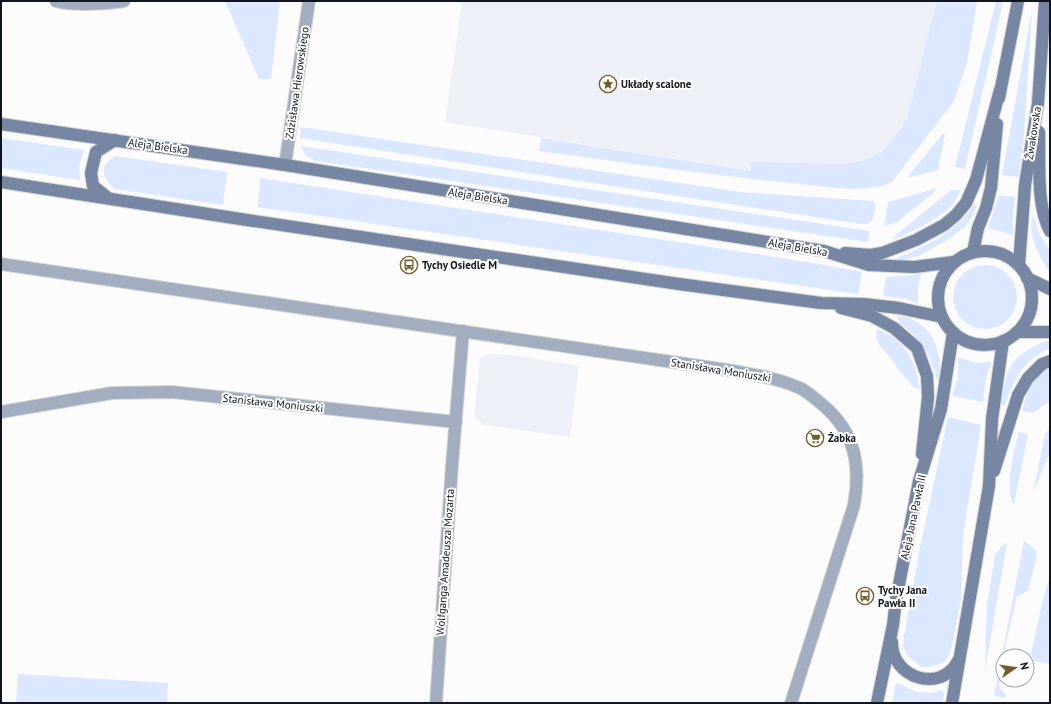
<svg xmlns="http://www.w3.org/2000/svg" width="1051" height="704" viewBox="0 0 1051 704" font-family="'PT Sans',sans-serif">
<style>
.built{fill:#edf1f7}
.green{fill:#dbe8ff}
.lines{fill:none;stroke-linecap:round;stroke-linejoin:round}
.street-casing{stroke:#d6d7d8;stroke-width:14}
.secondary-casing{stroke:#d6d7d8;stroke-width:14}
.street{stroke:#a2adc0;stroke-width:12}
.secondary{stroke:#7786a2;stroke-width:12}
.labels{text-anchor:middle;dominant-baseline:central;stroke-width:4;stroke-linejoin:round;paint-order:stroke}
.street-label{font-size:11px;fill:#11161e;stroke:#fff}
.poi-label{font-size:11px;font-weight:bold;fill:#11161e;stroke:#fff;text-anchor:start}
</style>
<rect width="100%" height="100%" fill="#fcfcfc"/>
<g class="built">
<polygon points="462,1 939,1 908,115 900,130 882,152 864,160 847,164 751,163 750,171 445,122"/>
<polygon points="488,354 511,355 579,366 570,437 484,425 474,417 480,358"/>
</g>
<g class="green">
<polygon points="225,1 280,1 271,79 259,79"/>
<path d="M 937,1 L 977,1 L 967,63 L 954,101 L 891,183 C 860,194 824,186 792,183 C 707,175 623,162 539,151 L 541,138 L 750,171 L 751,162 L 847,164 L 864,160 L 882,152 L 900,130 L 908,115 Z"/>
<polygon points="996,1 1003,2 965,169 955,167"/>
<polygon points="1032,10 1024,135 1019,177 1002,175"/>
<polygon points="301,127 741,192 874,201 876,208 872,221 867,224 861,224 300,138"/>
<polygon points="943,133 945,135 938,170 907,178"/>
<polygon points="1,138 84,150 79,166 80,180 1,168"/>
<path d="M 301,146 L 870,231 L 868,242 L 316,161 C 309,158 303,154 301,146 Z"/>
<path d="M 116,156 L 227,172 L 223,205 L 115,189 C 112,186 108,183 106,179 C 100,169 107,160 116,156 Z"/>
<polygon points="260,178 814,263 862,272 858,294 258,207"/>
<polygon points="937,188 933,193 897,222 884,226 888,202"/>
<path d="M 951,190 L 961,190 C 958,196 955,203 949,208 C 939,218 905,236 892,240 L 897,234 Z"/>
<polygon points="999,195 1015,197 1013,214 1013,236 1010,234 988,228"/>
<path d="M 977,204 L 974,214 L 966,226 L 950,238 L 919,256 L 898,261 L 898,257 C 919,249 943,238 960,222 C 965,217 969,211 974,205 Z"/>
<path d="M 1032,218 L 1034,218 L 1040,235 L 1050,251 L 1050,273 C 1039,256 1029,238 1032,218 Z"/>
<circle cx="985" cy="297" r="32"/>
<polygon points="921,273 918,289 918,304 906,299 883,296 886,277 909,276"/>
<path d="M 900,316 C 905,317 910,318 915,321 C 937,332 941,358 940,380 L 937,380 C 932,363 927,348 914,335 C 909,329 899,325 897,317 Z"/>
<path d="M 877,329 C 905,340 916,361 920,390 L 913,387 L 879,344 L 876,337 Z"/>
<path d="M 1045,341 L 1050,341 L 1050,348 C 1023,361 1014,378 1005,406 L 1001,405 C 1005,369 1011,356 1045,341 Z"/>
<polygon points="960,358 977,363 990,362 991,364 986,378 983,402 952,396 958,376 958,359"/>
<path d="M 1050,368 L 1050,401 L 1033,413 L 1022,411 C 1026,394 1033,377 1050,368 Z"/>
<polygon points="948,417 981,425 963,535 961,600 951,650 946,661 937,665 929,667 921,667 907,655 903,647 904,636 920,547"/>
<polygon points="1050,429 1050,452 1033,493 1045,434"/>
<path d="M 1018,432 L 1028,434 L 1014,505 C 1003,485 1015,453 1018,432 Z"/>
<polygon points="1024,541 1035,549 1037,556 1028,591 1017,596 1003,656 999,687 1006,695 1005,698 994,696"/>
<polygon points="1007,543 985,670 987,604 995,555 1001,547"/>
<polygon points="1050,576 1050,664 1034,661 1031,654 1042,603"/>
<polygon points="18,674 168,683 167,703 16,703"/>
<polygon points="896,683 900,684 916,692 933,693 939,690 943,691 944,695 943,703 892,703"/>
</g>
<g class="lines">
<defs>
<g id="street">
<path d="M 56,1 C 74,6 106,4 124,1"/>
<polyline points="285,165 309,1"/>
<path d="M 1,264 L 734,371 C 757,375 781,379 802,389 C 810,394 817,400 824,406 C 855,433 861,465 854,505 L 791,703"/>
<polyline points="1,412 112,393 172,392 456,422"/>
<polyline points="436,703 452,465 463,331"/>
</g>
<g id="secondary">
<polyline points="999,98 1018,1"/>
<polyline points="1,124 285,165 824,251 869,265 914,267 954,262"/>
<path d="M 1039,132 C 1040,161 1036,206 1050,231"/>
<polyline points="1,182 247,220 679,284 821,303 863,304 899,308 942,317"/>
<polyline points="108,198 93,186 91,173 96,152 115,140"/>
<circle cx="985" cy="298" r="47"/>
<polyline points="973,252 978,228 986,208 991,188 997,124"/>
<polyline points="845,253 871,255 882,253 916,240 944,225 956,215 966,203 976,180 1000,90"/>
<polyline points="1019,265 1025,185 1038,103 1045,1"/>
<polyline points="1027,278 1050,289"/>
<polyline points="841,308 872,316 894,328 917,348 927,376 928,397 922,454"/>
<polyline points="1017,332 1050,332"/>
<polyline points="994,471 1018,395 1028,378 1042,364 1050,361"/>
<path d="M 892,642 C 891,678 941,694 958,661"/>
<polyline points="877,703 893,625 896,600 919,481 941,409 953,333"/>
<polyline points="952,703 989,486 992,419 1003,341"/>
</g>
</defs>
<use href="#street" class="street-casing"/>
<use href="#secondary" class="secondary-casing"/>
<use href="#street" class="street"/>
<use href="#secondary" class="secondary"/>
</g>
<defs>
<symbol id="sight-ring" viewBox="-11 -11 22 22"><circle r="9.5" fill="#fff" stroke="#755c2d" stroke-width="1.5"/><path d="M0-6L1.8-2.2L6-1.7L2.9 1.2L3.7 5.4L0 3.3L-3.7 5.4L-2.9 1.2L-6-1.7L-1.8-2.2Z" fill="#755c2d"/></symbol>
<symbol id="bus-ring" viewBox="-11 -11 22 22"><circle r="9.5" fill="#fff" stroke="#755c2d" stroke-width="1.5"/><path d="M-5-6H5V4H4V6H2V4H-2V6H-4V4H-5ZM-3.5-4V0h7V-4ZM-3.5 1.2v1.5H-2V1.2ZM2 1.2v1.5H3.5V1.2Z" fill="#755c2d"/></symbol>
<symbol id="supermarket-ring" viewBox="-11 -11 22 22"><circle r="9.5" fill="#fff" stroke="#755c2d" stroke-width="1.5"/><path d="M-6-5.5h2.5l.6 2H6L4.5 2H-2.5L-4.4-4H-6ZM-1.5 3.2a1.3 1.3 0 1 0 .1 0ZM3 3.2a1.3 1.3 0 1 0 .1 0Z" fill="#755c2d"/></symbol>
</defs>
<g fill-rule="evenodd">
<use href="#sight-ring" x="598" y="74" width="20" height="20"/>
<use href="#bus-ring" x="399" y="255" width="20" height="20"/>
<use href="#supermarket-ring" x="805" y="428" width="20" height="20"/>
<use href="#bus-ring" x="855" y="586" width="20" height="20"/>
</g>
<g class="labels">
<g class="street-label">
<text transform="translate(297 83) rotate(-82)">Zdzisława Hierowskiego</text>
<text transform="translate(1033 133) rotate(-81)">Żwakowska</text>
<text transform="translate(158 146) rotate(8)">Aleja Bielska</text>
<text transform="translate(478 196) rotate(9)">Aleja Bielska</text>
<text transform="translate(798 247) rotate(10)">Aleja Bielska</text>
<text transform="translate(721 370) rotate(9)">Stanisława Moniuszki</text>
<text transform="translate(273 403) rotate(6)">Stanisława Moniuszki</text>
<text transform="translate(913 517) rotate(-78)">Aleja Jana Pawła II</text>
<text transform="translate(445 562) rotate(-86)">Wolfganga Amadeusza Mozarta</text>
</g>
<g class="poi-label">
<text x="621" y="84">Układy scalone</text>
<text x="422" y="265">Tychy Osiedle M</text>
<text x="828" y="438">Żabka</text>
<text x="878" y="590">Tychy Jana<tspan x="878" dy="13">Pawła II</tspan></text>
</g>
</g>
<rect width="1051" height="704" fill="none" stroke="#11161e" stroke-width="4"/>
<g transform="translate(1015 668) rotate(77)"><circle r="19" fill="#ffffff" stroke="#a0a2a5"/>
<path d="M0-3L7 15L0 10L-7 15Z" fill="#755c2d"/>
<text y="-6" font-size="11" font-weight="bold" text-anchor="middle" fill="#11161e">N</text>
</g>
</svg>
